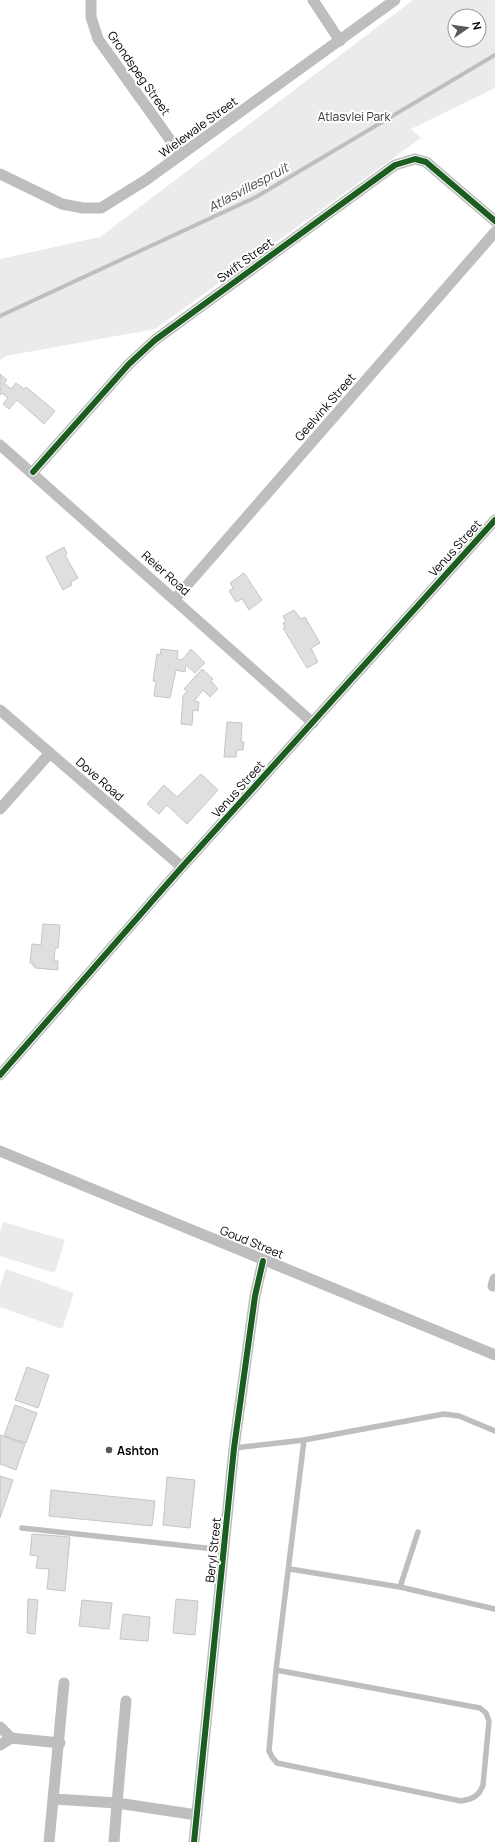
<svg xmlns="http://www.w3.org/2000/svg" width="495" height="1842" viewBox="0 0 495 1842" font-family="Manrope,sans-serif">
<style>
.green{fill:#ebebeb;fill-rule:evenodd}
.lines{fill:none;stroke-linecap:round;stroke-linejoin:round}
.stream{stroke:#bebebe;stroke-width:4}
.building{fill:#dfdfdf;stroke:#c6c6c6}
.service{stroke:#bebebe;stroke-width:5.5}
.minor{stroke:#bebebe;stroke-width:11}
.cycleway-casing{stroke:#fff;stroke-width:8}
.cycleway{stroke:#1b5e20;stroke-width:6}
.poi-dot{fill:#595959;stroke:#fff;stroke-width:1.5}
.labels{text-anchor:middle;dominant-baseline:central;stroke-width:4;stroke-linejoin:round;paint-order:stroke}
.street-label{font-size:12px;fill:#000;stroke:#fff}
.park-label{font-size:12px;fill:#323232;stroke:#fff}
.poi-label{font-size:12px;font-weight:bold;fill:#000;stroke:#fff;text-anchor:start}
.water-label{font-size:13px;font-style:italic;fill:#434343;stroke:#fff}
</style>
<rect width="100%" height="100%" fill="#fff"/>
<g class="green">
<path d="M 413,0 L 495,0 L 495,88 L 411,129 L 421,138 L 155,329 L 6,356 L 0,360 L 0,259 L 100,237 ZM 455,16 L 479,16 L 479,40 L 455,40 Z"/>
<polygon points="3,1222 65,1240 55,1273 0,1256 0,1233"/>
<polygon points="6,1269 74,1293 62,1329 0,1307 0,1286"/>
</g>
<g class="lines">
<polyline class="stream" points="0,316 256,197 495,55"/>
</g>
<g class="building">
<polygon points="0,374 7,380 4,383 11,389 16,383 24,389 26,387 55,411 44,424 17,400 9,409 3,404 8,398 2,393 0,395"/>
<polygon points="64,547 67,554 65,555 78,578 71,582 72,585 63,590 46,557"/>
<polygon points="244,573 262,600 249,610 242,599 236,602 229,591 233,588 230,583"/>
<polygon points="294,610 301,619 305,617 320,643 311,648 318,662 307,668 283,628 285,627 283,623 286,622 283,616"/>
<polygon points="161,649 178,651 177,659 182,660 191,649 205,663 195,673 186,665 185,672 176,670 170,698 154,696 156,681 153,681 157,654 160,655"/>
<polygon points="202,669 213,679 211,681 218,689 210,697 203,690 194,701 199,702 198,711 193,710 192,725 181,724 183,696 187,691 184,689"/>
<polygon points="227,722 242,723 241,742 244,742 243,750 237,750 236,757 224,757"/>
<polygon points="201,774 218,790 187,824 167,805 159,814 147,804 164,785 177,797"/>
<polygon points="43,924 60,925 58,948 55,948 54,961 58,961 58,970 35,968 35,967 33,966 33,963 30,963 32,944 41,945"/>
<polygon points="27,1367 49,1375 38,1408 15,1400"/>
<polygon points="15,1405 37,1413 26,1443 4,1436"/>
<polygon points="0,1435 25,1444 16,1470 0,1464"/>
<polygon points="0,1476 13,1480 0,1518"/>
<polygon points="167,1477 195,1480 190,1528 163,1525"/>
<polygon points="51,1490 155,1501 152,1526 49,1516"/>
<polygon points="32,1534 70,1537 65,1591 47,1589 49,1569 36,1568 38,1556 30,1555"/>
<polygon points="28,1599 38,1600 35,1634 27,1633"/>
<polygon points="176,1599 198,1601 195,1635 173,1633"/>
<polygon points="82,1600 112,1603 109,1629 79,1626"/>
<polygon points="123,1614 150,1617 148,1641 120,1639"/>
</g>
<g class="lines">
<g class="service">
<polyline points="234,1448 304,1440 444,1414 459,1416 495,1431"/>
<polyline points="22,1528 224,1550"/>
<polyline points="290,1569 400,1587 495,1609"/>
<polyline points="400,1587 418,1532"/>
<path d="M 276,1670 L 480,1708 L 486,1713 L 489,1721 L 483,1785 C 479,1796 473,1799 461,1801 L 277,1763 L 272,1757 L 269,1751 L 276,1670 L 304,1440"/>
</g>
<g class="minor">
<polyline points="91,0 91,17 98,39 181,155"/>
<polyline points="313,0 340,41"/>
<polyline points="0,174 62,204 83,208 101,208 146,180 395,0"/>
<polyline points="0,445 313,723"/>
<polyline points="33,472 129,364 155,340 395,165 415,159 426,162 495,221"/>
<polyline points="175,599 495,232"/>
<polyline points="0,710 182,867"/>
<polyline points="0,809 50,753"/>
<polyline points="0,1075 182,867 495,520"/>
<polyline points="0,1151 495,1355"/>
<polyline points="493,1286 495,1279"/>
<polyline points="126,1701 117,1803 197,1815"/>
<polyline points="0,1727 11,1738 60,1743"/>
<polyline points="0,1745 11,1738"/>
<polyline points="54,1799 117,1803 114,1842"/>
<polyline points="49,1842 64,1683"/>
<polyline points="194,1842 234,1448 255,1296 263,1261"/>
</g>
<defs>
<g id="cycleway">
<polyline points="33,472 129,364 155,340 395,165 415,159 426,162 495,221"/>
<polyline points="0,1075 182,867 495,520"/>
<polyline points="194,1842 234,1448 255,1296 263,1261"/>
</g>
</defs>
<use href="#cycleway" class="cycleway-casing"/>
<use href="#cycleway" class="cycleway"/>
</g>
<circle class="poi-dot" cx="109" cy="1450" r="4"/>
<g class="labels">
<g class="street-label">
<text transform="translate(139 73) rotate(55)">Grondspeg Street</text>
<text transform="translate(198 127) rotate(-36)">Wielewale Street</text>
<text transform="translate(245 260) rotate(-36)">Swift Street</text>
<text transform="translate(325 407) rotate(-49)">Geelvink Street</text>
<text transform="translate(455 548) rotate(-48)">Venus Street</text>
<text transform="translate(166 573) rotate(42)">Reier Road</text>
<text transform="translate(100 779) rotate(41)">Dove Road</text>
<text transform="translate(238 789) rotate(-48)">Venus Street</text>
<text transform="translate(252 1242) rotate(22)">Goud Street</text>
<text transform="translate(213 1550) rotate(-84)">Beryl Street</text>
</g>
<g class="park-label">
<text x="354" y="116">Atlasvlei Park</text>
</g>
<g class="poi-label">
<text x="117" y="1450">Ashton</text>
</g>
<g class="water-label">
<text transform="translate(248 187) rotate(-28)">Atlasvillespruit</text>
</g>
</g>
<g transform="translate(467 28) rotate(77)"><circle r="19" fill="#ffffff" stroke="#999999"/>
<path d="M0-3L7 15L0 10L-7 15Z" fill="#595959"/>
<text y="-6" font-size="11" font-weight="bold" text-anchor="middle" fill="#000000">N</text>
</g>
</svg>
